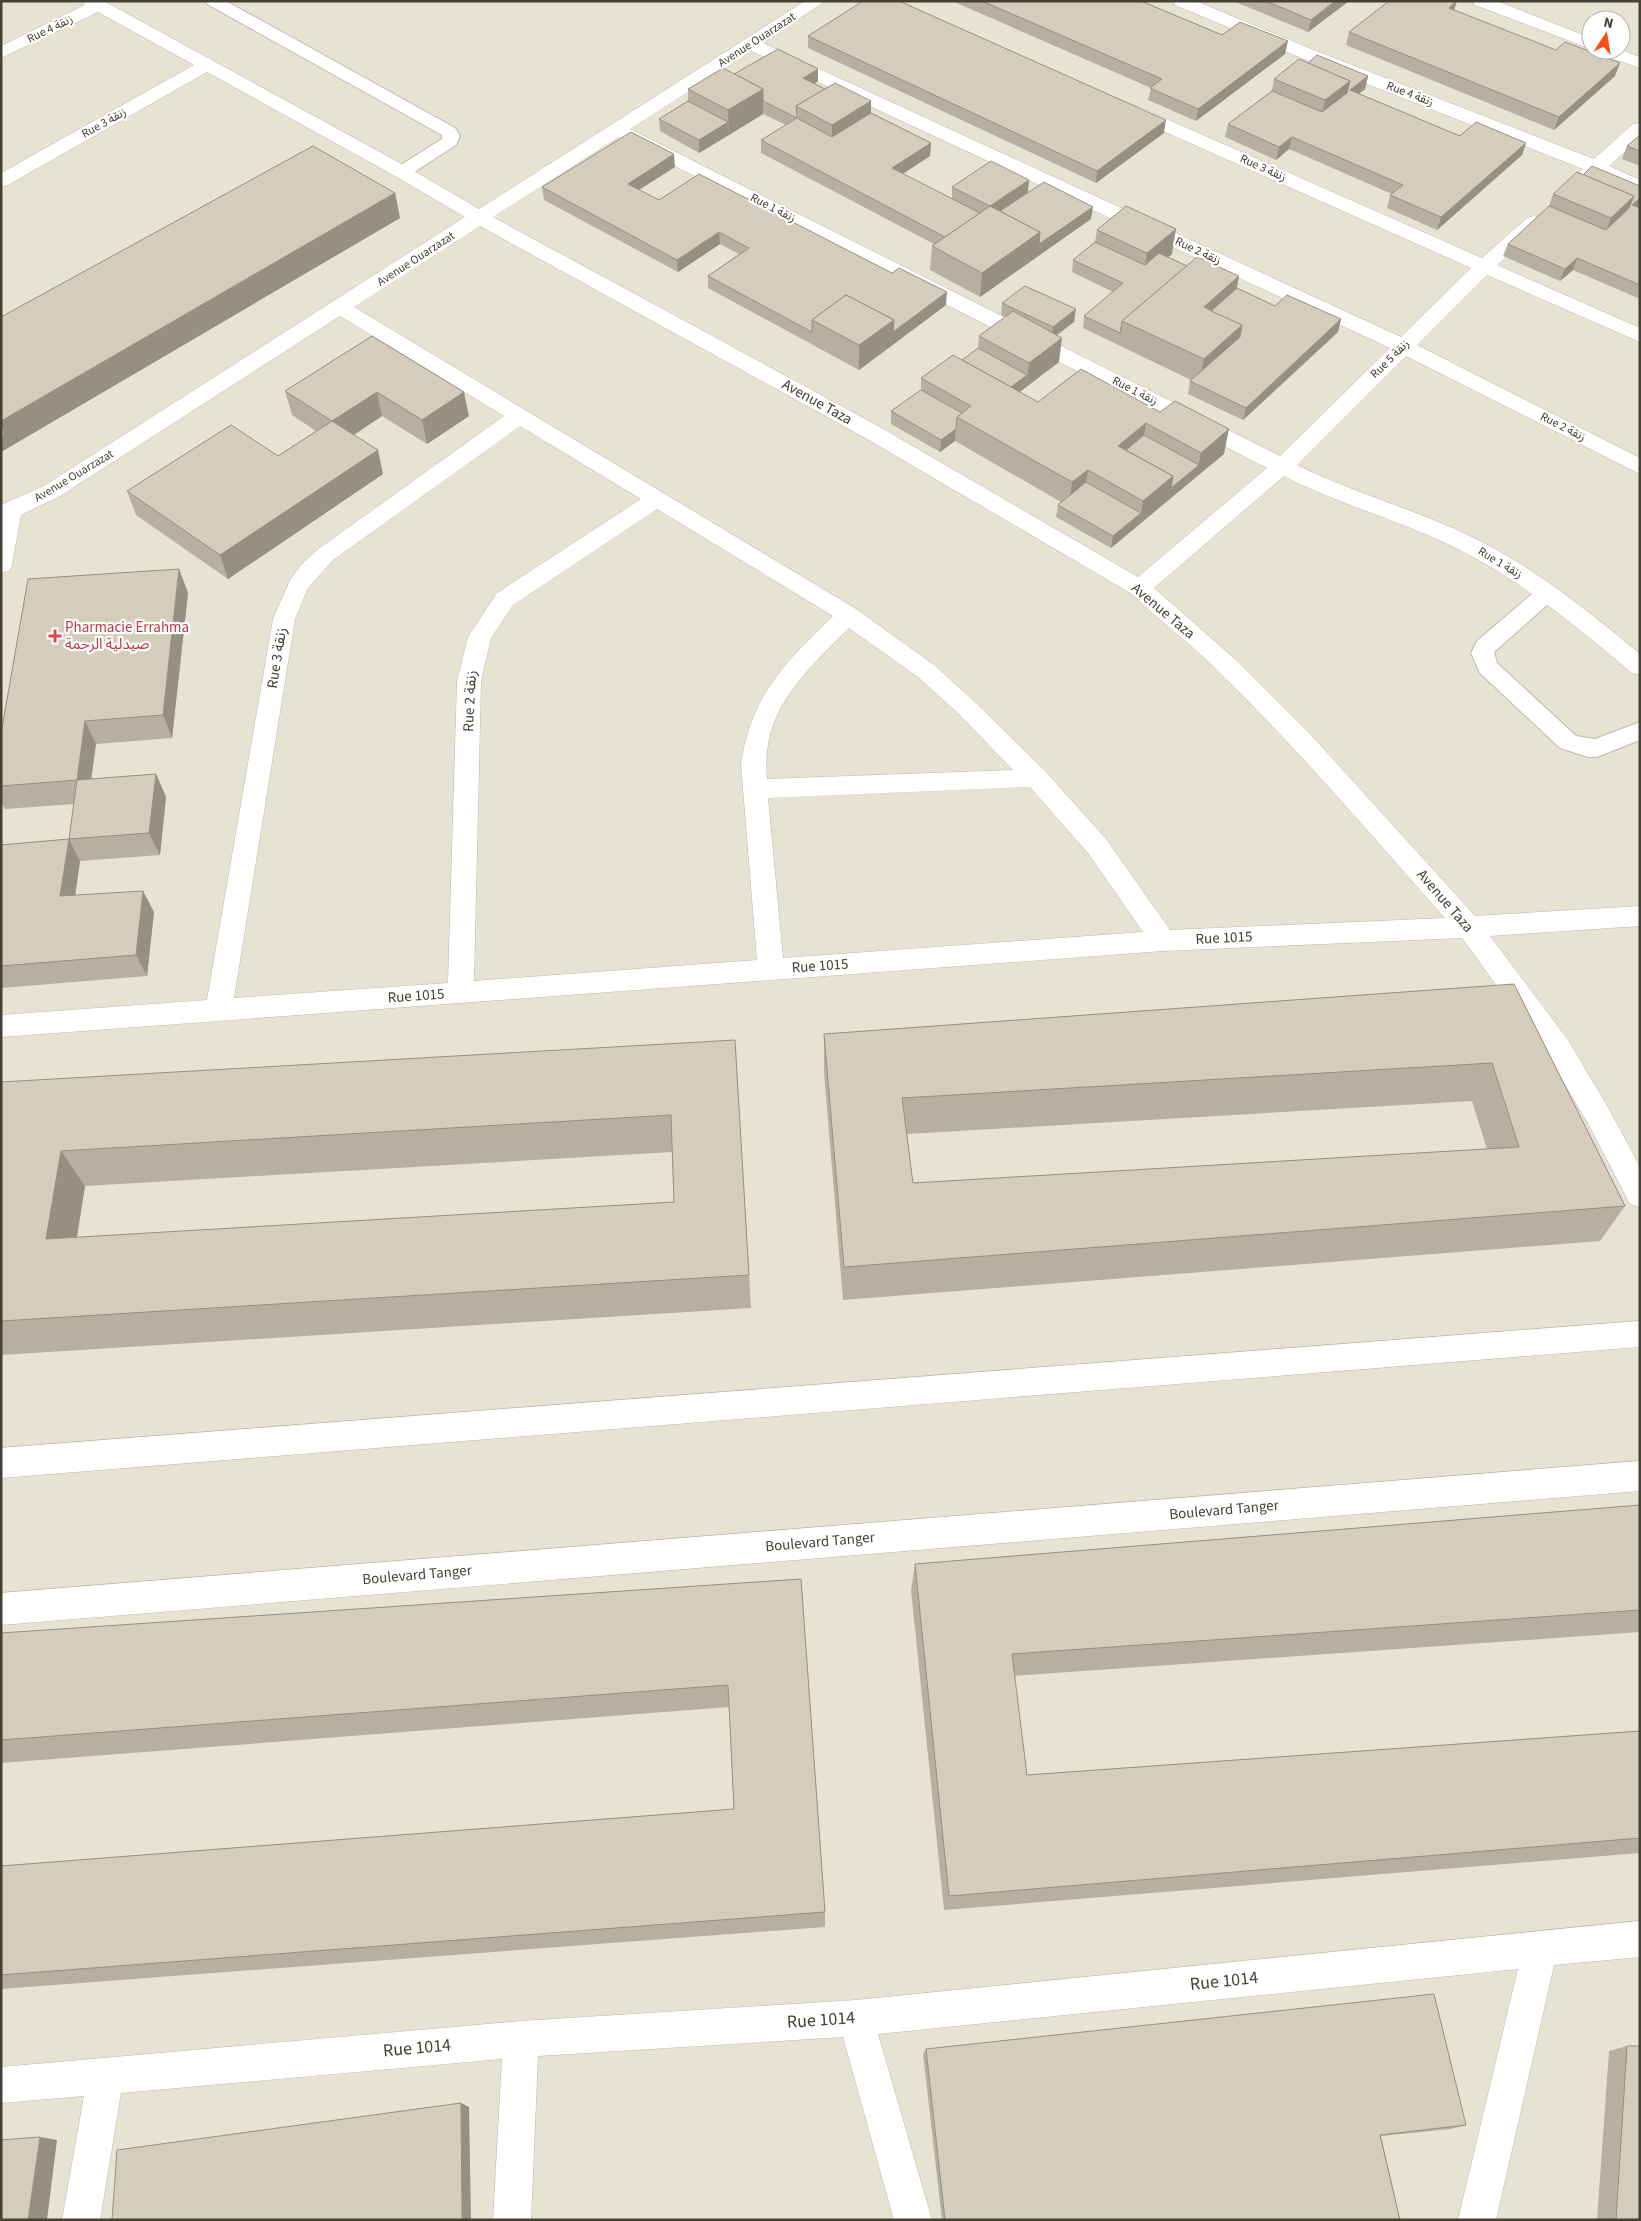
<svg xmlns="http://www.w3.org/2000/svg" width="1641" height="2221" viewBox="0 0 1641 2221" font-family="'Source Sans 3','Noto Sans Arabic',sans-serif">
<style>
.residential{fill:#e7e3d3;fill-rule:evenodd}
.lines{fill:none;stroke-linecap:round;stroke-linejoin:round}
.service-casing{stroke:#beb9a8;stroke-width:2}
.minor-casing{stroke:#beb9a8;stroke-width:1}
.tertiary-casing{stroke:#beb9a8;stroke-width:1}
.service{fill:#fff;fill-rule:evenodd}
.minor{fill:#fff;fill-rule:evenodd}
.tertiary{fill:#fff;fill-rule:evenodd}
.wall{fill:#b7b0a1;fill-rule:evenodd}
.shaded-wall{fill:#959083}
.building{fill:#d5cdbb;stroke:#959083;fill-rule:evenodd}
.health-dot{fill:#e0444e;stroke:#fff;stroke-width:2}
.labels{text-anchor:middle;dominant-baseline:central;stroke-width:4.5;stroke-linejoin:round;paint-order:stroke}
.far-street-label{font-size:12px;fill:#454135;stroke:#fff}
.street-label{font-size:15px;fill:#454135;stroke:#fff}
.health-label{font-size:15px;fill:#be3a42;stroke:#fff;text-anchor:start}
.near-street-label{font-size:18px;fill:#454135;stroke:#fff}
</style>
<rect width="100%" height="100%" fill="#f3f0e5"/>
<path class="residential" d="M 1,1 L 1640,1 L 1640,2220 L 1,2220 ZM 1591,20 L 1621,20 L 1621,50 L 1591,50 Z"/>
<g class="lines">
<defs>
<g id="service">
<polygon points="205,1 226,1 455,128 460,136 456,145 408,176 402,177 396,176 393,172 396,168 442,139 442,135 207,4"/>
<polygon points="1547,585 1555,588 1558,593 1555,598 1494,652 1497,663 1576,736 1595,739 1640,722 1640,740 1597,757 1588,757 1560,748 1480,673 1471,653 1477,641 1539,588"/>
</g>
<g id="minor">
<path d="M 83,1 L 104,1 L 409,168 L 479,209 L 805,1 L 825,1 L 763,43 L 1401,337 L 1471,268 L 1125,114 L 1122,110 L 1125,106 L 1131,105 L 1137,106 L 1482,258 L 1527,218 L 1534,216 L 1541,218 L 1544,222 L 1541,226 L 1497,265 L 1640,328 L 1640,342 L 1487,275 L 1417,345 L 1640,458 L 1640,474 L 1406,356 L 1297,465 C 1353,493 1415,509 1472,537 C 1534,567 1587,610 1640,654 L 1640,675 L 1632,673 C 1577,627 1521,580 1456,548 C 1400,520 1340,505 1284,476 L 1154,588 L 1237,661 L 1311,735 L 1475,916 L 1640,906 L 1640,926 L 1490,936 L 1568,1040 L 1609,1109 L 1640,1167 L 1640,1207 L 1630,1204 L 1589,1125 L 1548,1056 L 1462,938 L 1163,951 L 1,1037 L 1,1015 L 207,1000 L 273,619 L 290,580 L 301,565 L 317,550 L 504,416 L 340,316 L 60,496 L 21,515 L 12,565 L 9,571 L 1,573 L 1,505 L 44,486 L 465,217 L 395,176 L 207,72 L 8,185 L 1,187 L 1,173 L 194,65 L 98,12 L 1,58 L 1,46 L 85,5 ZM 751,51 L 1390,348 L 1280,456 L 630,129 ZM 618,137 L 1267,468 L 1138,577 L 878,426 L 493,217 ZM 480,226 L 862,436 L 1132,594 C 1161,622 1194,646 1222,675 C 1301,752 1372,836 1445,918 L 1170,930 L 1106,839 L 1045,771 L 976,703 L 934,665 L 856,609 L 354,307 ZM 520,426 L 641,499 L 497,593 L 468,637 L 457,681 L 448,983 L 234,998 L 295,619 L 308,588 L 333,560 ZM 657,509 L 833,616 C 784,664 752,694 741,764 L 757,960 L 474,981 L 481,681 L 491,638 L 513,605 ZM 849,628 L 918,677 L 960,715 L 1013,770 L 767,779 C 760,711 805,672 849,628 ZM 1030,787 L 1088,853 L 1143,932 L 783,958 L 768,798 Z"/>
<path d="M 1173,1 L 1196,1 L 1316,51 L 1594,159 L 1633,124 L 1640,123 L 1640,138 L 1609,166 L 1640,180 L 1640,193 L 1598,175 C 1587,185 1577,200 1561,196 L 1558,192 L 1583,169 L 1304,59 L 1175,5 Z"/>
<polygon points="1640,1921 1640,1957 1554,1965 1496,2220 1458,2220 1518,1969 878,2034 932,2220 894,2220 843,2037 538,2056 531,2220 493,2220 502,2059 121,2093 100,2220 62,2220 84,2096 1,2103 1,2067 521,2021 856,2000"/>
</g>
<g id="tertiary">
<polygon points="1473,1 1497,1 1591,38 1591,49 1475,5"/>
<polygon points="1597,50 1621,50 1640,57 1640,68 1600,54"/>
<polygon points="1640,1321 1640,1347 1,1478 1,1448"/>
<polygon points="1640,1461 1640,1491 1,1625 1,1593"/>
</g>
</defs>
<use href="#service" class="service-casing"/>
<use href="#minor" class="minor-casing"/>
<use href="#tertiary" class="tertiary-casing"/>
<use href="#service" class="service"/>
<use href="#minor" class="minor"/>
<use href="#tertiary" class="tertiary"/>
</g>
<g class="wall">
<polygon points="952,1 1141,1 1222,35 1285,54 1196,121 1148,100 1151,88"/>
<polygon points="1233,1 1349,1 1308,32"/>
<polygon points="1454,10 1615,76 1554,130 1346,45 1349,32"/>
<polygon points="808,36 1164,133 1096,183 808,48"/>
<polygon points="1308,63 1368,76 1365,89 1359,94 1460,136 1526,143 1522,155 1437,230 1387,208 1390,195 1392,194 1289,149 1276,160 1225,137 1228,124 1272,91 1274,79"/>
<polygon points="734,74 818,81 814,84 931,143 930,156 902,174 952,199 952,187 1029,180 1028,192 1091,219 980,297 930,270 932,246 934,244 761,153 761,140 786,125 763,114 699,153 660,131 659,119 688,101 688,89"/>
<polygon points="1640,135 1640,166 1622,159 1627,146"/>
<polygon points="675,167 639,190 659,200 946,305 859,370 708,288 708,276 739,254 720,244 678,272 544,200 542,187"/>
<polygon points="1583,175 1640,186 1640,206 1638,208 1640,208 1640,299 1573,270 1560,281 1503,256 1508,244 1549,206 1553,194"/>
<polygon points="395,193 400,218 1,452 1,317"/>
<polygon points="1097,230 1172,254 1168,257 1187,266 1239,276 1237,288 1275,306 1341,319 1338,332 1243,420 1188,394 1190,381 1191,380 1083,328 1084,316 1113,292 1072,272 1073,260 1095,242"/>
<polygon points="1002,303 1074,322 1057,335 1059,362 1020,392 1038,402 1081,369 1224,454 1111,548 1056,517 1058,505 1061,502 955,441 940,452 891,424 891,411 921,390 921,378 962,360 978,348 979,336 1005,317 1001,315"/>
<polygon points="372,336 469,416 427,444 382,416 354,435 383,474 228,579 136,515 127,491 278,456 316,431 292,415 285,391"/>
<polygon points="179,569 188,593 172,738 96,744 91,779 156,774 166,797 160,855 80,861 75,895 154,912 147,976 1,988 1,845 69,839 74,804 5,809 1,802 1,734"/>
<path d="M 1514,984 L 1625,1206 L 1600,1241 L 843,1300 L 824,1072 L 824,1034 ZM 1472,1101 L 1487,1149 L 913,1183 L 907,1134 Z"/>
<path d="M 737,1078 L 751,1308 L 1,1355 L 1,1082 ZM 672,1152 L 674,1202 L 77,1238 L 85,1186 Z"/>
<polygon points="1640,1505 1640,1632 1014,1676 1027,1775 1640,1731 1640,1853 944,1910 911,1590 915,1564"/>
<polygon points="801,1579 825,1912 825,1927 1,1989 1,1866 734,1809 729,1707 1,1763 1,1633"/>
<polygon points="1627,2046 1640,2220 1597,2220 1609,2051"/>
<polygon points="926,2049 1466,2125 1451,2129 1381,2136 1400,2220 942,2220 923,2054"/>
</g>
<g class="shaded-wall">
<polygon points="1335,1 1349,1 1308,32 1311,20"/>
<polygon points="1457,1 1453,14 1449,8"/>
<polygon points="1288,41 1285,54 1196,121 1198,109"/>
<polygon points="1620,63 1615,76 1554,130 1559,117"/>
<polygon points="818,69 818,81 803,90 803,78"/>
<polygon points="1368,76 1365,89 1347,103 1350,90"/>
<polygon points="1350,81 1344,105 1320,125 1325,100"/>
<polygon points="763,89 763,114 729,135 728,110"/>
<polygon points="871,101 871,125 832,150 832,125"/>
<polygon points="1166,120 1164,133 1096,183 1097,171"/>
<polygon points="728,122 729,135 699,153 699,140"/>
<polygon points="1292,137 1289,149 1276,160 1279,147"/>
<polygon points="931,143 930,156 892,181 892,168"/>
<polygon points="1526,143 1522,155 1437,230 1441,217"/>
<polygon points="674,154 675,167 629,196 628,184"/>
<polygon points="1029,180 1026,205 999,224 990,206"/>
<polygon points="395,193 400,218 1,452 1,436 5,434 1,425 1,421"/>
<polygon points="1634,196 1625,221 1602,243 1611,218"/>
<polygon points="1640,198 1640,206 1627,218 1632,205"/>
<polygon points="1093,207 1091,219 980,297 982,273 1040,232"/>
<polygon points="1176,229 1172,254 1143,277 1147,253"/>
<polygon points="719,232 720,244 678,272 677,260"/>
<polygon points="1577,258 1573,270 1560,281 1565,269"/>
<polygon points="1239,276 1234,301 1209,323 1204,307"/>
<polygon points="947,292 946,305 859,370 859,345 894,320"/>
<polygon points="1076,309 1074,322 1051,339 1053,327"/>
<polygon points="1341,319 1338,332 1243,420 1246,408"/>
<polygon points="1242,325 1237,349 1199,384 1204,359"/>
<polygon points="1062,338 1059,362 1026,387 1029,363"/>
<polygon points="1027,375 1026,387 1000,407 1002,394"/>
<polygon points="377,392 382,416 338,445 332,421"/>
<polygon points="464,392 469,416 427,444 422,420"/>
<polygon points="1146,423 1142,448 1124,462 1118,446"/>
<polygon points="956,429 955,441 940,452 941,440"/>
<polygon points="1229,429 1224,454 1196,477 1201,453"/>
<polygon points="378,450 383,474 228,579 220,555"/>
<polygon points="1199,465 1196,477 1111,548 1113,536 1141,513 1143,501 1173,476"/>
<polygon points="1088,470 1084,494 1069,506 1072,482"/>
<polygon points="179,569 188,593 172,738 163,715"/>
<polygon points="85,721 96,744 88,803 77,780"/>
<polygon points="156,774 166,797 160,855 149,833"/>
<polygon points="69,839 80,861 72,918 60,896"/>
<polygon points="143,891 154,912 147,976 136,955"/>
<polygon points="61,1151 85,1186 71,1273 46,1239"/>
<polygon points="461,2103 469,2107 471,2220 462,2220"/>
<polygon points="40,2137 57,2140 47,2220 28,2220"/>
</g>
<g class="building">
<polygon points="863,1 899,1 1166,120 1097,171 808,36"/>
<polygon points="982,1 1141,1 1222,35 1240,22 1288,41 1198,109 1150,88 1162,79"/>
<polygon points="1266,1 1335,1 1311,20"/>
<polygon points="1389,1 1456,1 1449,8 1556,50 1565,42 1620,63 1559,117 1349,32"/>
<polygon points="778,49 818,69 803,78 825,89 796,106 797,118 763,101 763,89 734,74"/>
<polygon points="1317,55 1368,76 1350,90 1460,136 1476,122 1526,143 1441,217 1390,195 1403,185 1292,137 1279,147 1228,124 1272,91 1322,112 1347,93 1350,81 1308,63"/>
<polygon points="1299,59 1350,81 1325,100 1274,79"/>
<polygon points="723,68 763,89 728,110 688,89"/>
<polygon points="835,83 871,101 832,125 796,106"/>
<polygon points="688,101 728,122 699,140 659,119"/>
<polygon points="871,113 931,143 892,168 980,213 945,237 761,140 797,118 832,137"/>
<polygon points="631,132 674,154 628,184 659,200 699,174 892,273 899,268 947,292 893,332 894,320 846,295 812,320 812,332 708,276 749,248 719,232 677,260 542,187"/>
<polygon points="1640,135 1640,151 1627,146"/>
<polygon points="313,146 395,193 1,421 1,317"/>
<polygon points="991,161 1029,180 990,206 1040,232 982,273 932,246 990,206 952,187"/>
<polygon points="1592,166 1640,186 1640,198 1632,205 1640,208 1640,285 1577,258 1565,269 1508,244 1549,206 1606,230 1629,208 1634,196 1583,175"/>
<polygon points="1577,172 1634,196 1611,218 1553,194"/>
<polygon points="1044,182 1093,207 1039,244 1040,232 1000,211"/>
<polygon points="1126,206 1176,229 1147,253 1097,230"/>
<polygon points="1095,242 1145,265 1159,253 1187,266 1122,321 1120,333 1084,316 1123,283 1073,260"/>
<polygon points="1197,257 1239,276 1204,307 1242,325 1204,359 1122,321"/>
<polygon points="1025,286 1076,309 1053,327 1002,303"/>
<polygon points="1237,288 1275,306 1287,295 1341,319 1246,408 1190,381 1240,337 1242,325 1211,311"/>
<polygon points="846,295 894,320 859,345 812,320"/>
<polygon points="1013,311 1062,338 1029,363 979,336"/>
<polygon points="372,336 464,392 422,420 377,392 332,421 378,450 220,555 127,491 231,425 278,456 332,421 285,391"/>
<polygon points="978,348 1027,375 1011,387 962,360"/>
<polygon points="953,355 1038,402 1081,369 1160,412 1175,401 1229,429 1201,453 1146,423 1118,446 1173,476 1143,501 1088,470 1072,482 957,417 971,406 921,378"/>
<polygon points="921,390 962,413 957,417 956,429 941,440 891,411"/>
<polygon points="1,431 5,434 1,436"/>
<polygon points="1144,435 1199,465 1171,488 1173,476 1126,450"/>
<polygon points="1086,482 1141,513 1113,536 1058,505"/>
<polygon points="179,569 163,715 85,721 77,780 156,774 149,833 69,839 77,780 1,786 1,734 28,579"/>
<polygon points="69,839 60,896 143,891 136,955 1,966 1,845"/>
<path d="M 1514,984 L 1625,1206 L 844,1267 L 824,1034 ZM 1492,1063 L 1519,1147 L 913,1183 L 902,1098 Z"/>
<path d="M 735,1040 L 749,1275 L 1,1321 L 1,1082 ZM 671,1115 L 674,1202 L 46,1239 L 61,1151 Z"/>
<polygon points="1640,1505 1640,1610 1012,1654 1027,1775 1640,1731 1640,1838 949,1896 915,1564"/>
<polygon points="801,1579 825,1912 1,1975 1,1866 734,1809 728,1685 1,1740 1,1633"/>
<polygon points="1434,1994 1466,2125 1380,2135 1400,2220 945,2220 926,2049"/>
<polygon points="1627,2046 1640,2046 1640,2220 1616,2220"/>
<polygon points="461,2103 462,2220 112,2220 117,2150"/>
<polygon points="40,2137 28,2220 1,2220 1,2140"/>
</g>
<path class="health-dot" d="M52.5 628.5h5v5h5v5h-5v5h-5v-5h-5v-5h5z"/>
<g class="labels">
<g class="far-street-label">
<text transform="translate(50 29) rotate(-26)">Rue 4 زنقة</text>
<text transform="translate(757 40) rotate(-33)">Avenue Ouarzazat</text>
<text transform="translate(1410 94) rotate(21)">Rue 4 زنقة</text>
<text transform="translate(104 123) rotate(-29)">Rue 3 زنقة</text>
<text transform="translate(1263 168) rotate(24)">Rue 3 زنقة</text>
<text transform="translate(773 208) rotate(27)">Rue 1 زنقة</text>
<text transform="translate(1198 251) rotate(25)">Rue 2 زنقة</text>
<text transform="translate(416 259) rotate(-33)">Avenue Ouarzazat</text>
<text transform="translate(1390 359) rotate(-45)">Rue 5 زنقة</text>
<text transform="translate(1135 391) rotate(27)">Rue 1 زنقة</text>
<text transform="translate(1563 427) rotate(27)">Rue 2 زنقة</text>
<text transform="translate(74 476) rotate(-31)">Avenue Ouarzazat</text>
<text transform="translate(1500 563) rotate(31)">Rue 1 زنقة</text>
</g>
<g class="street-label">
<text transform="translate(817 402) rotate(29)">Avenue Taza</text>
<text transform="translate(1163 611) rotate(40)">Avenue Taza</text>
<text transform="translate(277 658) rotate(-81)">Rue 3 زنقة</text>
<text transform="translate(470 701) rotate(-87)">Rue 2 زنقة</text>
<text transform="translate(1445 901) rotate(49)">Avenue Taza</text>
<text transform="translate(1224 938) rotate(-3)">Rue 1015</text>
<text transform="translate(820 966) rotate(-4)">Rue 1015</text>
<text transform="translate(416 996) rotate(-4)">Rue 1015</text>
<text transform="translate(1224 1510) rotate(-5)">Boulevard Tanger</text>
<text transform="translate(820 1542) rotate(-5)">Boulevard Tanger</text>
<text transform="translate(417 1575) rotate(-5)">Boulevard Tanger</text>
</g>
<g class="health-label">
<text x="65" y="627">Pharmacie Errahma<tspan x="65" dy="17">صيدلية الرحمة</tspan></text>
</g>
<g class="near-street-label">
<text transform="translate(1224 1981) rotate(-6)">Rue 1014</text>
<text transform="translate(821 2020) rotate(-4)">Rue 1014</text>
<text transform="translate(417 2048) rotate(-5)">Rue 1014</text>
</g>
</g>
<rect width="1641" height="2221" fill="none" stroke="#454135" stroke-width="5"/>
<g transform="translate(1606 35) rotate(12)"><circle r="24" fill="#ffffff" stroke="#b5b3ae"/>
<path d="M0-4L9 19L0 12L-9 19Z" fill="#fc4f13"/>
<text y="-8" font-size="14" font-weight="bold" text-anchor="middle" fill="#454135">N</text>
</g>
</svg>
